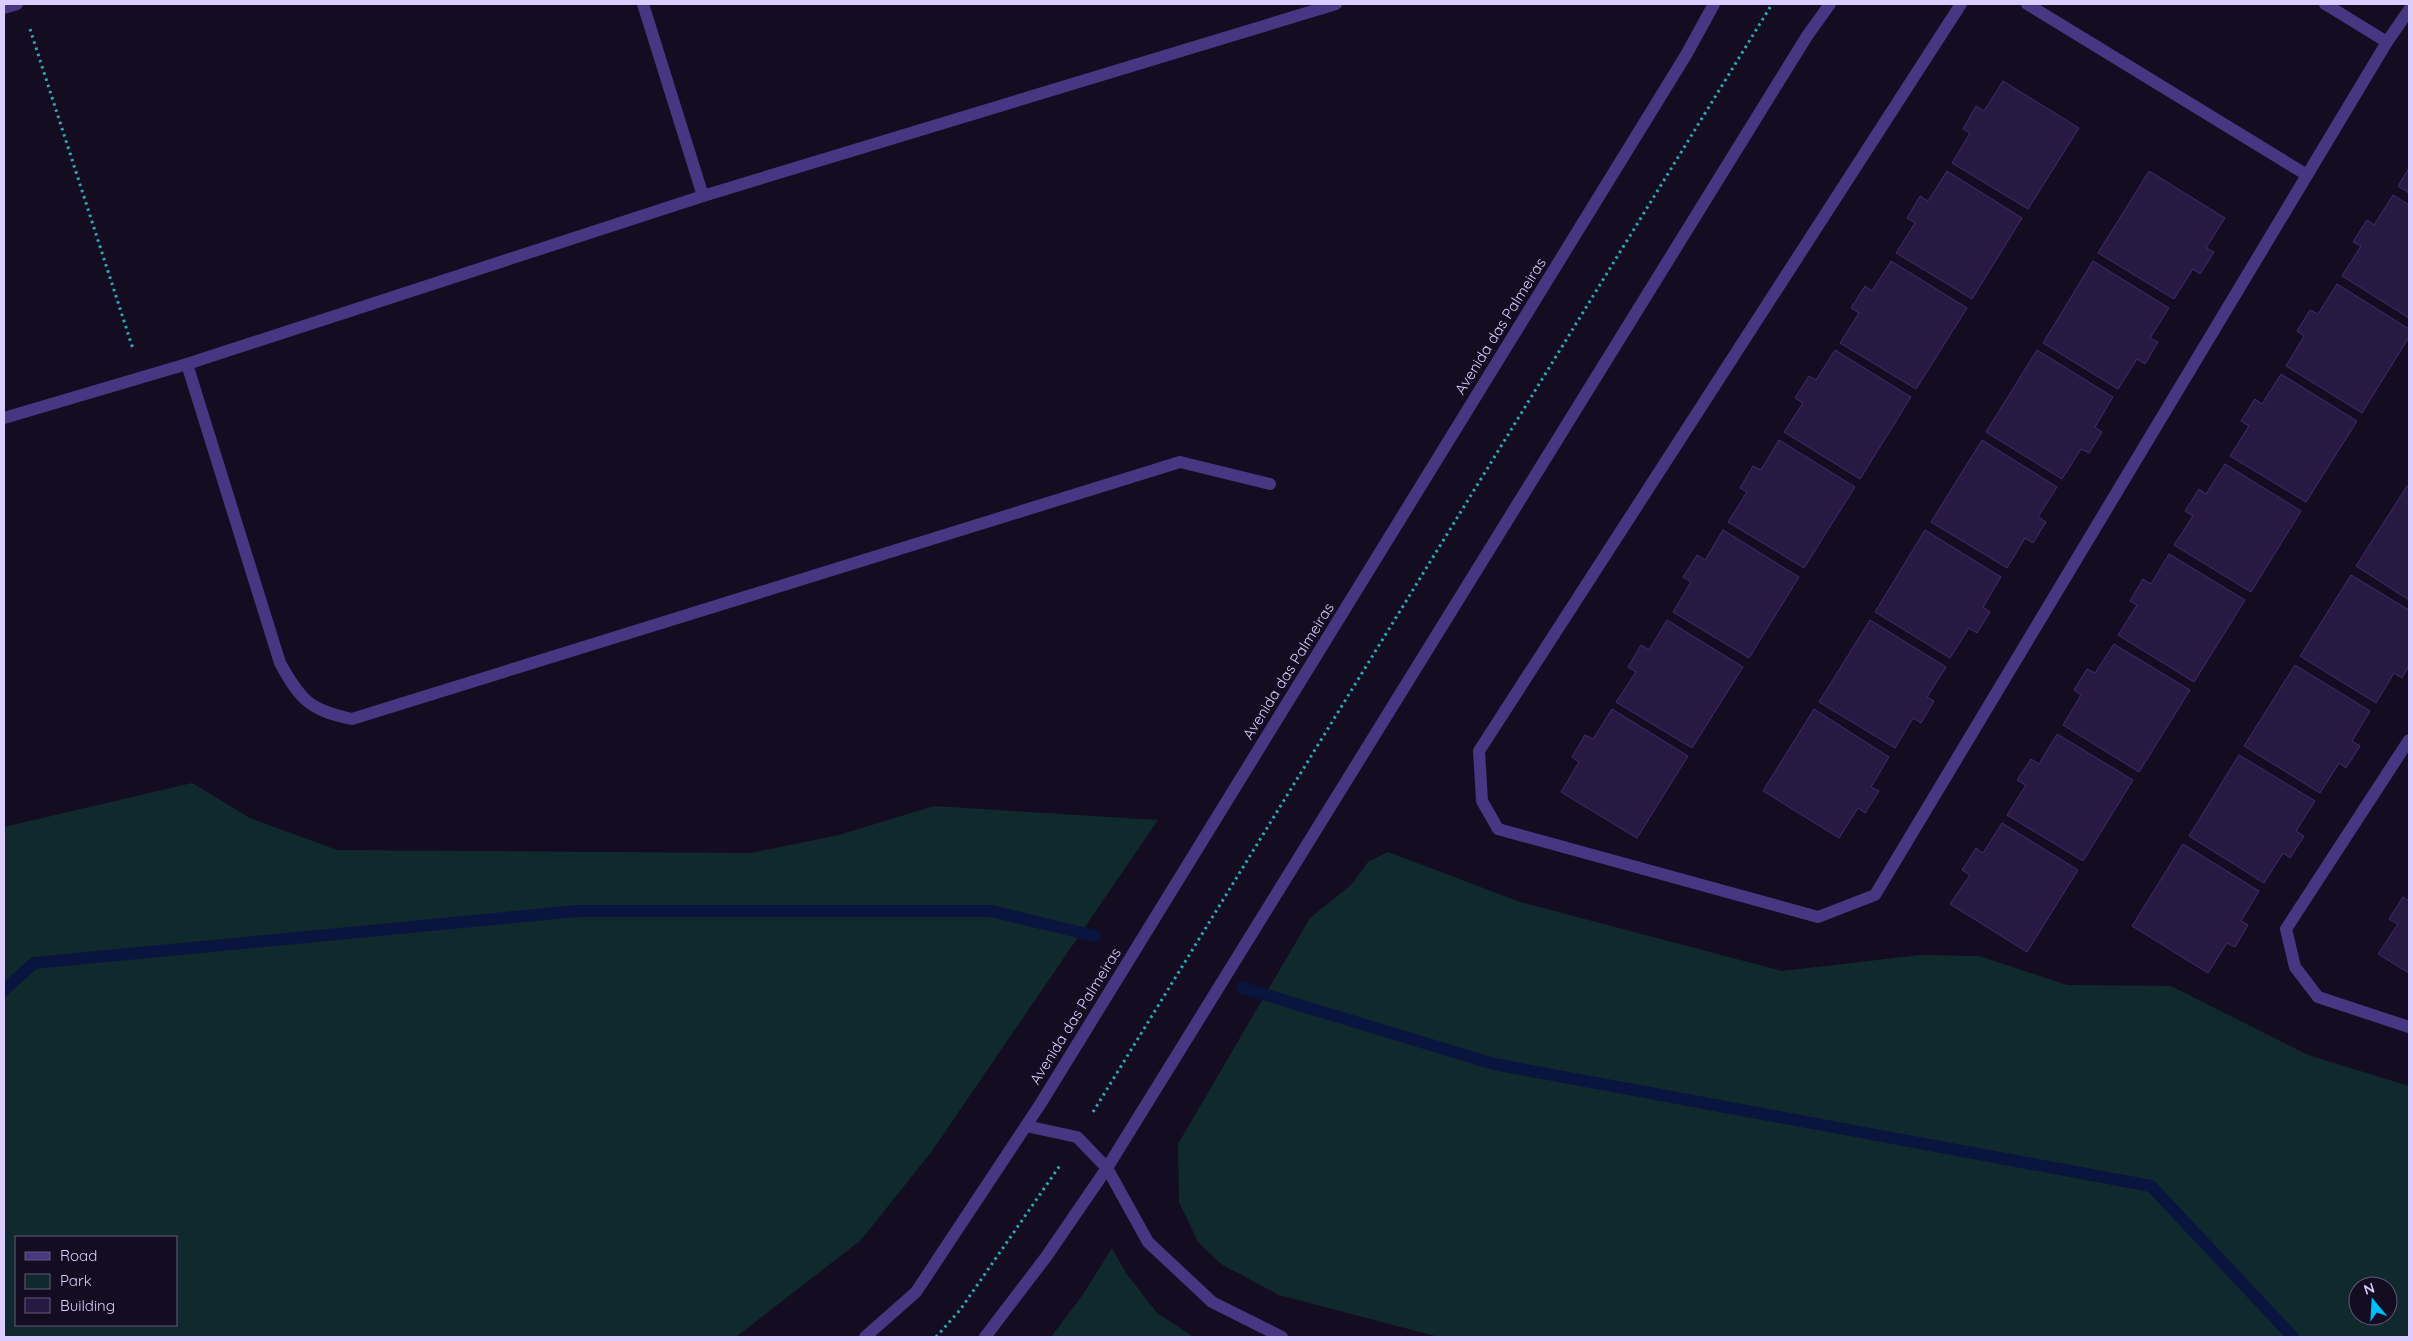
<svg xmlns="http://www.w3.org/2000/svg" width="2413" height="1341" viewBox="0 0 2413 1341" font-family="Quicksand,sans-serif">
<style>
.green{fill:#10292c;fill-rule:evenodd}
.lines{fill:none;stroke-linecap:round;stroke-linejoin:round}
.stream{stroke:#09153f;stroke-width:12}
.building{fill:#281943;stroke:#422b6f}
.path{stroke:#2ca9b4;stroke-width:3;stroke-dasharray:2.5 4;stroke-linecap:butt}
.minor{stroke:#453782;stroke-width:12}
.labels{text-anchor:middle;dominant-baseline:central;stroke-width:4;stroke-linejoin:round;paint-order:stroke}
.street-label{font-size:15px;fill:#dbceff;stroke:#140d22}
</style>
<rect width="100%" height="100%" fill="#140d22"/>
<g class="green">
<path d="M 192,783 L 250,818 L 337,850 L 751,853 L 839,835 L 934,806 L 1158,820 L 932,1151 L 861,1240 L 736,1337 L 4,1337 L 4,827 ZM 16,1237 L 176,1237 L 176,1325 L 16,1325 Z"/>
<path d="M 1388,852 L 1520,902 L 1782,971 L 1920,955 L 1979,956 L 2067,985 L 2171,986 L 2308,1055 L 2409,1086 L 2409,1337 L 1439,1337 L 1279,1295 L 1221,1264 L 1198,1242 L 1179,1202 L 1178,1144 L 1310,918 L 1351,885 L 1368,862 ZM 2358,1286 L 2388,1286 L 2388,1316 L 2358,1316 Z"/>
<polygon points="1112,1248 1126,1273 1157,1313 1194,1337 1051,1337 1082,1296"/>
</g>
<g class="lines">
<g class="stream">
<polyline points="1243,988 1494,1064 2151,1186 2293,1337"/>
<polyline points="4,990 34,963 577,911 991,911 1095,936"/>
</g>
</g>
<g class="building">
<polygon points="2003,81 2079,128 2028,209 1952,163 1970,133 1963,129 1976,106 1984,111"/>
<polygon points="2409,168 2409,193 2398,186"/>
<polygon points="1947,171 2022,218 1972,299 1896,253 1915,223 1907,218 1920,196 1928,201"/>
<polygon points="2149,171 2225,218 2206,248 2214,252 2200,274 2193,269 2174,299 2098,253"/>
<polygon points="2393,195 2409,205 2409,318 2342,276 2361,246 2353,242 2367,220 2374,225"/>
<polygon points="1891,261 1967,308 1916,389 1840,343 1859,313 1851,308 1865,286 1872,291"/>
<polygon points="2093,261 2169,308 2150,338 2158,342 2145,364 2137,359 2118,389 2043,343"/>
<polygon points="2337,284 2409,329 2409,337 2362,413 2286,366 2304,336 2297,331 2310,310 2318,314"/>
<polygon points="1835,350 1911,397 1860,479 1784,432 1803,403 1795,398 1809,376 1816,380"/>
<polygon points="2037,350 2113,397 2095,427 2102,432 2089,453 2081,449 2062,479 1986,432"/>
<polygon points="2281,374 2357,421 2306,502 2230,456 2249,426 2241,421 2255,399 2262,404"/>
<polygon points="1779,440 1855,487 1804,568 1728,522 1747,492 1740,488 1753,466 1761,470"/>
<polygon points="1982,440 2057,487 2038,517 2046,522 2033,543 2025,538 2007,568 1931,522"/>
<polygon points="2225,464 2301,511 2251,592 2174,545 2193,516 2185,511 2199,489 2206,494"/>
<polygon points="2407,486 2409,487 2409,600 2356,566"/>
<polygon points="1723,530 1799,577 1749,658 1673,612 1691,582 1683,577 1697,555 1705,560"/>
<polygon points="1925,530 2001,577 1983,607 1990,612 1977,633 1969,628 1950,658 1875,612"/>
<polygon points="2169,554 2245,600 2194,682 2118,635 2137,605 2130,601 2143,579 2151,584"/>
<polygon points="2351,575 2409,610 2409,666 2402,678 2394,673 2376,703 2300,656"/>
<polygon points="1667,620 1743,667 1692,748 1616,702 1636,672 1628,667 1641,645 1649,650"/>
<polygon points="1870,620 1946,667 1927,697 1934,701 1921,723 1913,718 1895,748 1819,702"/>
<polygon points="2114,644 2190,690 2139,772 2063,725 2081,695 2074,690 2087,669 2095,673"/>
<polygon points="2295,665 2370,711 2352,741 2360,746 2346,768 2339,763 2320,793 2244,746"/>
<polygon points="1612,709 1688,756 1637,838 1561,792 1579,762 1572,757 1585,735 1593,739"/>
<polygon points="1814,709 1889,757 1871,787 1879,791 1865,813 1858,808 1839,838 1763,791"/>
<polygon points="2057,734 2133,780 2083,861 2007,815 2026,785 2017,780 2031,759 2039,764"/>
<polygon points="2239,755 2315,801 2296,831 2304,836 2290,858 2283,853 2264,883 2189,836"/>
<polygon points="2002,823 2078,870 2027,952 1950,904 1970,875 1962,870 1976,848 1983,853"/>
<polygon points="2183,844 2259,891 2241,921 2248,925 2235,947 2227,943 2208,973 2132,926"/>
<polygon points="2403,897 2409,901 2409,973 2378,954 2398,924 2389,919"/>
</g>
<g class="lines">
<g class="path">
<polyline points="30,29 133,349"/>
<polyline points="1093,1112 1772,4"/>
<polyline points="936,1337 960,1310 1061,1164"/>
</g>
<g class="minor">
<polyline points="643,4 703,196"/>
<polyline points="1961,4 1479,751 1482,801 1498,829 1818,917 1875,895 2387,42 2409,10"/>
<polyline points="2027,4 2307,175"/>
<polyline points="2325,4 2387,42"/>
<polyline points="4,8 17,4"/>
<path d="M 187,364 L 280,663 C 301,701 310,710 352,719 L 1180,462 L 1270,484"/>
<polyline points="4,418 187,364 703,196 1336,4"/>
<polyline points="2409,740 2286,929 2295,967 2318,997 2409,1027"/>
<polyline points="1026,1126 1077,1137 1107,1168 1148,1242 1212,1302 1282,1337"/>
<polyline points="865,1337 916,1292 1041,1103 1686,55 1714,4"/>
<polyline points="985,1337 1046,1257 1107,1168 1807,36 1830,4"/>
</g>
</g>
<g class="labels">
<g class="street-label">
<text transform="translate(1500 326) rotate(-58)">Avenida das Palmeiras</text>
<text transform="translate(1288 671) rotate(-58)">Avenida das Palmeiras</text>
<text transform="translate(1075 1016) rotate(-58)">Avenida das Palmeiras</text>
</g>
</g>
<rect width="2413" height="1341" fill="none" stroke="#dbceff" stroke-width="10"/>
<rect x="15" y="1236" width="162" height="90" fill="#140d22" stroke="#645a7a"/>
<rect x="25" y="1252" width="25" height="8" fill="#453782" stroke="#645a7a"/>
<text x="60" y="1261" font-size="15" fill="#dbceff">Road</text>
<rect x="25" y="1274" width="25" height="15" fill="#10292c" stroke="#645a7a"/>
<text x="60" y="1286" font-size="15" fill="#dbceff">Park</text>
<rect x="25" y="1298" width="25" height="15" fill="#281943" stroke="#645a7a"/>
<text x="60" y="1311" font-size="15" fill="#dbceff">Building</text>
<g transform="translate(2373 1301) rotate(342)"><circle r="24" fill="#140d22" stroke="#645a7a"/>
<path d="M0-4L9 19L0 12L-9 19Z" fill="#00bcf9"/>
<text y="-8" font-size="14" font-weight="bold" text-anchor="middle" fill="#dbceff">N</text>
</g>
</svg>
